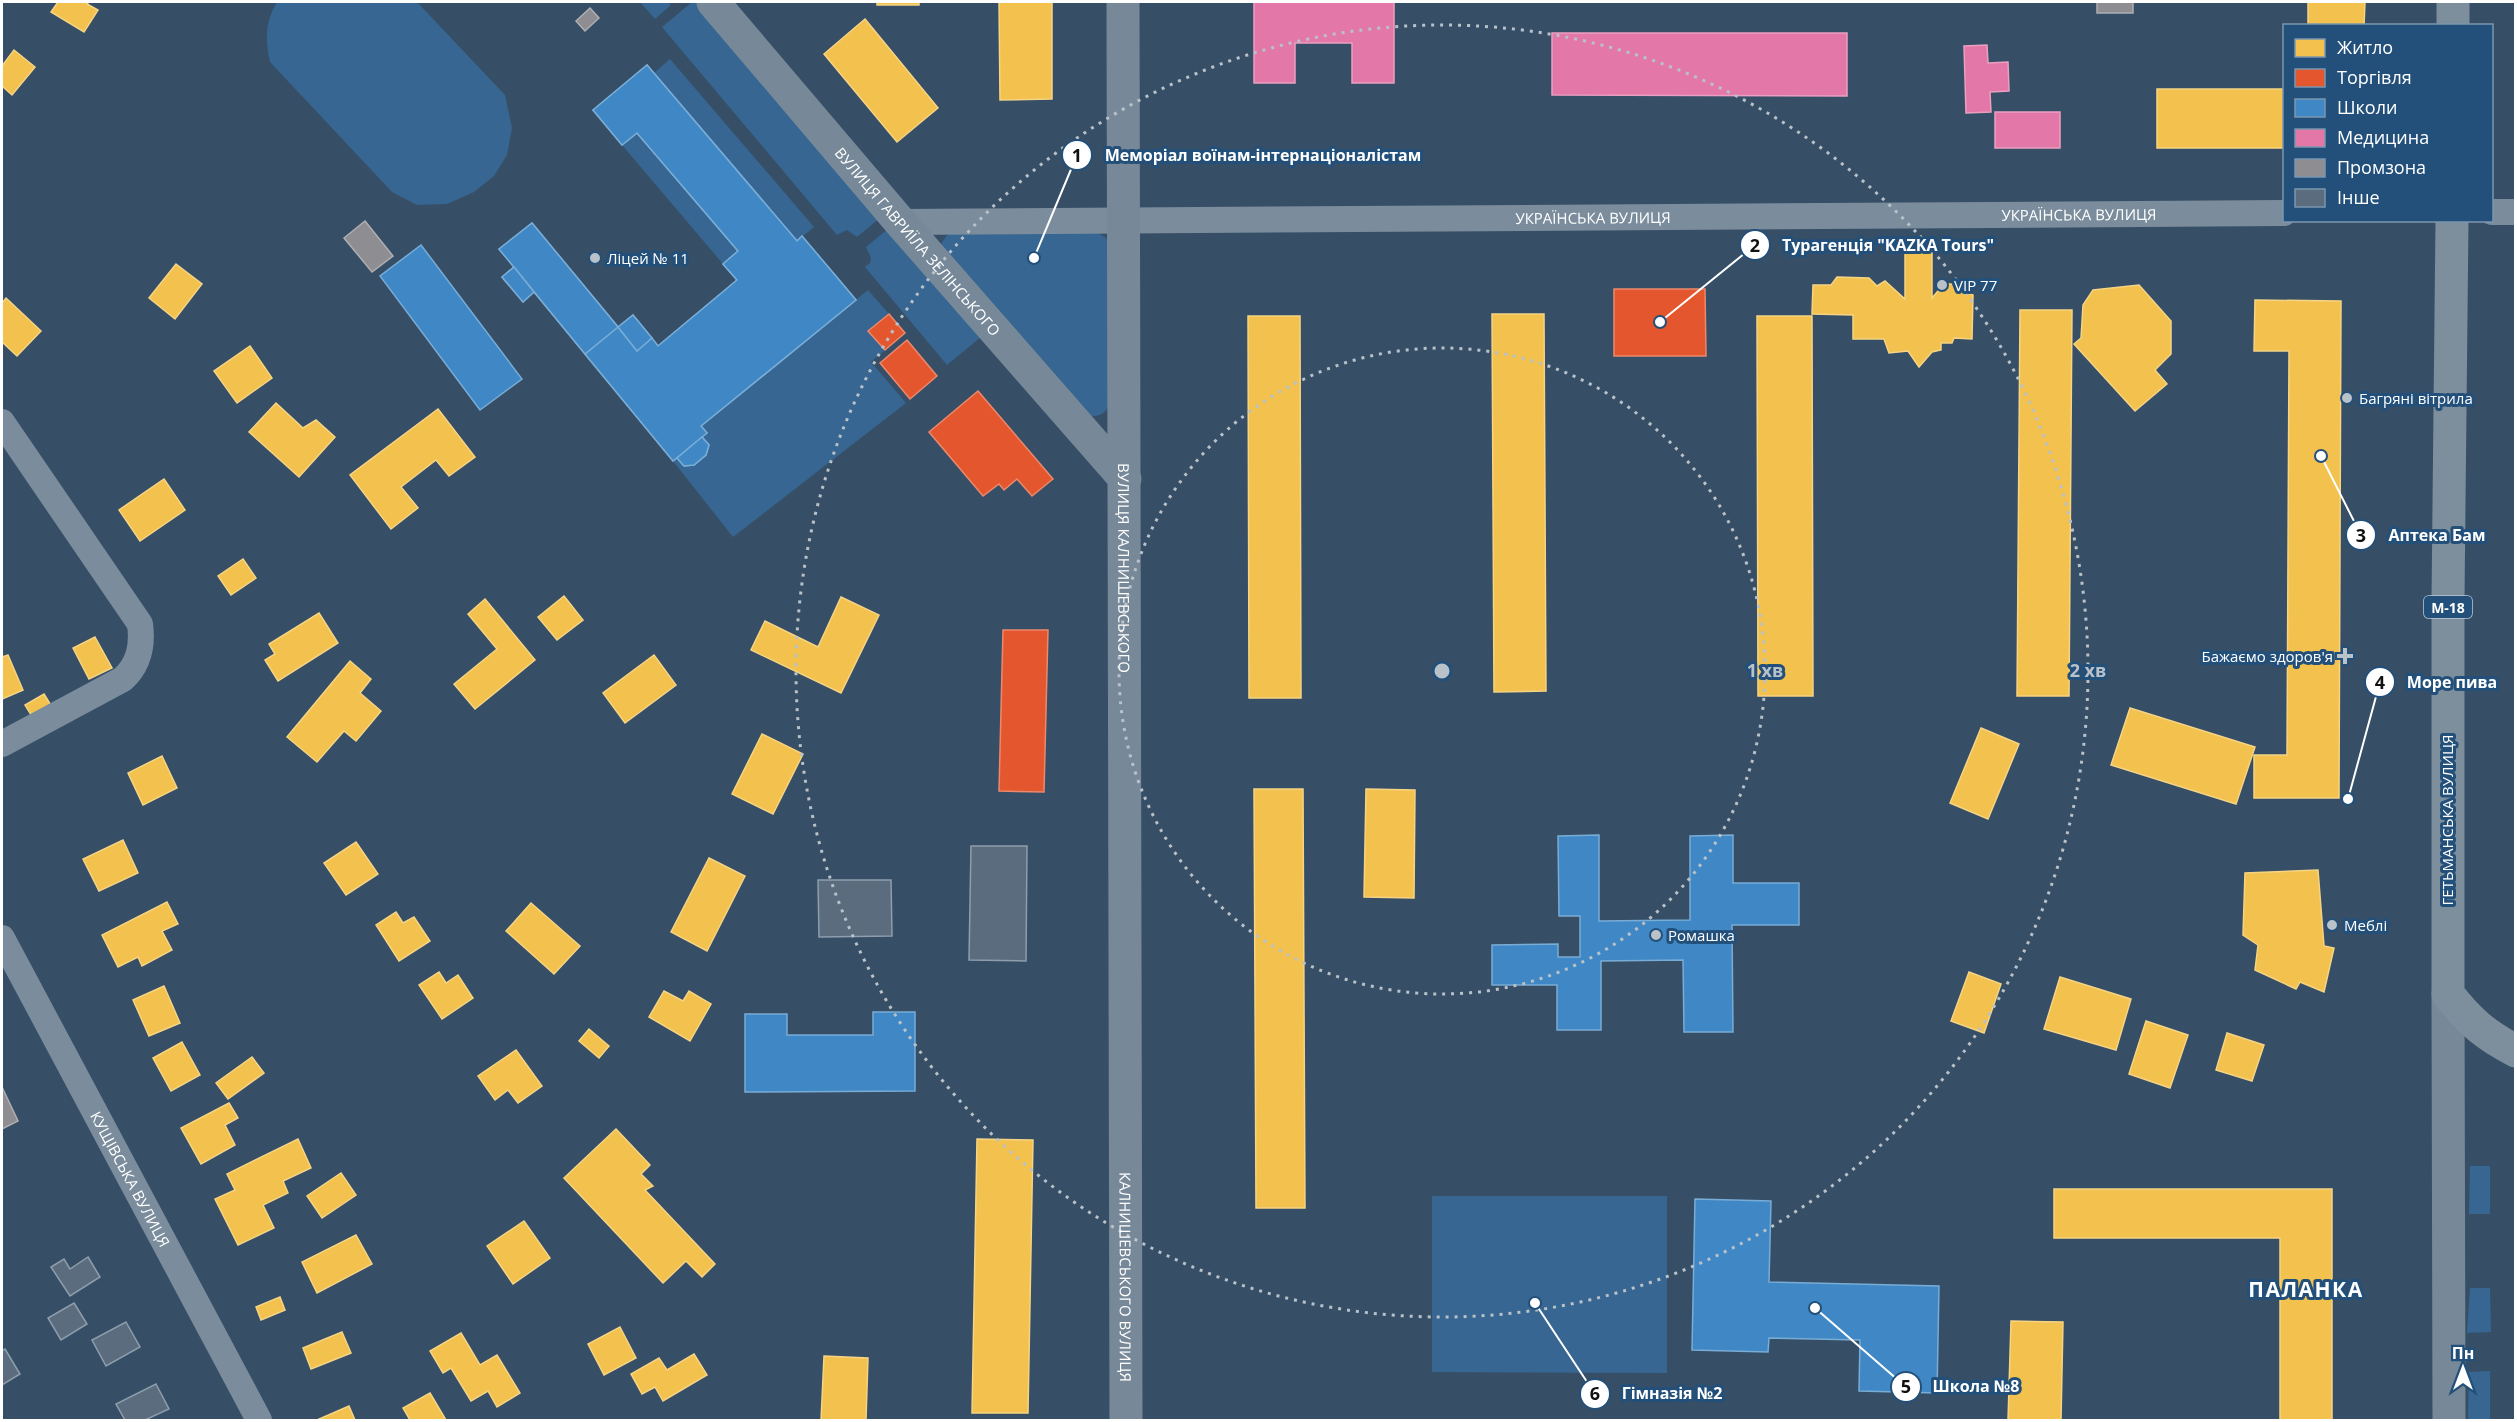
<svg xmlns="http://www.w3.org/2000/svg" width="2517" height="1422" viewBox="0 0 2517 1422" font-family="'Open Sans',sans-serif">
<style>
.green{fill:#366691}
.homes{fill:#f2c14e;stroke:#f6d483;stroke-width:1.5}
.shops{fill:#e4572e;stroke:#ec896d;stroke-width:1.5}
.schools{fill:#3f88c5;stroke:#79acd6;stroke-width:1.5}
.health{fill:#e377a8;stroke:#eba0c2;stroke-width:1.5}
.industry{fill:#8d8d92;stroke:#afafb3;stroke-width:1.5}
.building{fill:#5a6c7e;stroke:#8e9eac;stroke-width:1.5}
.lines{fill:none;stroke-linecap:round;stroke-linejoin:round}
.street{stroke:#7b8d9d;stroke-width:26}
.secondary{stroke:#778999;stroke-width:33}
.highway{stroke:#7d8e9d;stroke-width:33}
.ring{fill:none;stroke:#b9c1c9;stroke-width:3;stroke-dasharray:3 6}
.poi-dot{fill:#b9c1c9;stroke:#23507a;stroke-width:2}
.labels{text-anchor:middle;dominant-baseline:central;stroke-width:6;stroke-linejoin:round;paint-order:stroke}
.shield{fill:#23507a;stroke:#bdcad7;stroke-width:1.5}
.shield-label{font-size:14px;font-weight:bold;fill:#fff}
.street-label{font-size:15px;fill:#fff;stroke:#23507a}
.poi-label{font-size:15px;fill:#fff;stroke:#23507a;text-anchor:start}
.district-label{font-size:21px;font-weight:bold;letter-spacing:1.5px;fill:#fff;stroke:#23507a}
.centre{fill:#b9c1c9;stroke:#23507a;stroke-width:3}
.ring-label{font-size:18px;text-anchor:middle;font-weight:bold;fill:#b9c1c9;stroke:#23507a;stroke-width:6;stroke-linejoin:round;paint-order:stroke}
.leader{fill:none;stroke:#fff;stroke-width:2}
.callout-dot{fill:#fff;stroke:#23507a;stroke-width:2}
.mark-label{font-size:18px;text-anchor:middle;font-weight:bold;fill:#111}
.callout-label{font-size:16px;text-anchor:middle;font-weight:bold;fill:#fff;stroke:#23507a;stroke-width:6;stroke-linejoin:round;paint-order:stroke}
</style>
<rect width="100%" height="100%" fill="#374f66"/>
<g class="green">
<path d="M 277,2 L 417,2 L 505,95 L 512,128 L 507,155 L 494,176 L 474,192 L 447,204 L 417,205 L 392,192 L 270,62 C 265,39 265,22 277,2 Z"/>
<polygon points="640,2 668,2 671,5 655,19"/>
<polygon points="692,2 696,2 880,218 857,237 847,230 837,235 662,27"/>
<polygon points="670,59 814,227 797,241 654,73"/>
<polygon points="637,133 738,251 723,264 622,145"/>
<polygon points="889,228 981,337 947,365 865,267 870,263 871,258 866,247"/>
<path d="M 1097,232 L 1106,238 L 1110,248 L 1111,401 C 1106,413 1101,417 1088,416 L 941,253 L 942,242 L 948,234 Z"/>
<path d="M 868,290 L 889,314 L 869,331 L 885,350 L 871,362 L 906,403 L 733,537 L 673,461 L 677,458 L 684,466 C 698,465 705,458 709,445 L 702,437 L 707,433 L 701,426 Z"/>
<polygon points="2470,1166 2490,1166 2490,1214 2469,1214"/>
<polygon points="1432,1196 1667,1196 1667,1373 1432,1372"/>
<polygon points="2470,1288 2490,1288 2491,1332 2467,1333"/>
<polygon points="2490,1371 2490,1420 2468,1420 2469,1372"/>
</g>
<g class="homes">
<polygon points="58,2 89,2 87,4 98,10 84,32 51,12"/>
<rect x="877" y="2" width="42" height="3"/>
<polygon points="999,2 1052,2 1052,99 1000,100"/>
<polygon points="2308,2 2365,2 2364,26 2308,26"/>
<polygon points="865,19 938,108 897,142 824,54"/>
<polygon points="14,50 35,67 12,95 2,86 2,66"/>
<rect x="2157" y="89" width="127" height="59"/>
<polygon points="1921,236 1932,244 1932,298 1944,284 1960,284 1962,291 1973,295 1972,339 1954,338 1952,343 1941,343 1941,350 1932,352 1919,367 1908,351 1889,353 1884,339 1853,339 1853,315 1812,314 1813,285 1831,285 1837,277 1869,278 1877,286 1885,281 1905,299 1905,247"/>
<polygon points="176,264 202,284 175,319 149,298"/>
<polygon points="2139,285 2171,321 2171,354 2155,370 2167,384 2135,411 2074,344 2081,338 2083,305 2093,290"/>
<polygon points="6,298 41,331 17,356 2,342 2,303"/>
<polygon points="2255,300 2341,301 2339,798 2254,798 2254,755 2287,755 2289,351 2254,351"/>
<polygon points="2020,310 2072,310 2069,696 2017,696"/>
<polygon points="1492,314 1544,314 1546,691 1494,692"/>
<polygon points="1248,316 1300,316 1301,698 1249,698"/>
<polygon points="1757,316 1812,316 1813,696 1758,696"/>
<polygon points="250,346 272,378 237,403 214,371"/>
<polygon points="276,403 303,428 316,420 335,437 299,477 249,432"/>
<polygon points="438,409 475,457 449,476 436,460 401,487 418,508 391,529 350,475"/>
<polygon points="164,479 185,510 140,541 119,510"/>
<polygon points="243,559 256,578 231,595 218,576"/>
<polygon points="564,596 583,620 557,640 538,617"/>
<polygon points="841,597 879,615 841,693 751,650 765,621 818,647"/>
<polygon points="485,599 535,660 475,709 454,684 497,649 468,614"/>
<polygon points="319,613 338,643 278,681 265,660 275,654 269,644"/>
<polygon points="95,637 112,668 89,679 73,648"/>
<polygon points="8,655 23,690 2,699 2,657"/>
<polygon points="654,655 676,685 625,723 603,693"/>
<polygon points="350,661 371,679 360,693 381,711 356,741 344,731 317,762 287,737"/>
<polygon points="44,694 52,707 33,718 25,705"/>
<polygon points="2130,708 2255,747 2236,804 2111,765"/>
<polygon points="1981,728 2019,744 1988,819 1950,803"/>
<polygon points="762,734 803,754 773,814 732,794"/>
<polygon points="162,756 177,788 143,805 128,773"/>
<polygon points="1254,789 1303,789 1305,1208 1256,1208"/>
<polygon points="1366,789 1415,790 1414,898 1364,897"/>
<polygon points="123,840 138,873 99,891 83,859"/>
<polygon points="356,842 378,874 346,895 324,863"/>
<polygon points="709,858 745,876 707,951 671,932"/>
<polygon points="2318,870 2324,946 2334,948 2324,992 2300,982 2296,989 2255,970 2258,945 2243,935 2245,873"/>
<polygon points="167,902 178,924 162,931 172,950 142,966 138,957 118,967 102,935"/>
<polygon points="531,903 580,946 554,974 506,931"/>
<polygon points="396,912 403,923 414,917 430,941 399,961 376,925"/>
<polygon points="439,972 446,983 458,975 473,998 442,1019 419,985"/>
<polygon points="1969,972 2001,984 1984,1033 1951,1021"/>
<polygon points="2060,977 2131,999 2116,1050 2044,1029"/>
<polygon points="164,986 180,1023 149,1036 133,1000"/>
<polygon points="664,991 683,1001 689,991 711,1004 690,1041 649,1017"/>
<polygon points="2146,1021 2188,1035 2170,1088 2129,1074"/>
<polygon points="589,1029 609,1046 599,1058 579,1041"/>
<polygon points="2227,1033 2264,1045 2252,1081 2216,1070"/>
<polygon points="182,1042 200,1075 171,1091 153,1058"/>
<polygon points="516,1050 542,1086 518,1103 508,1090 495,1100 478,1076"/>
<polygon points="252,1057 264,1073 228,1099 216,1083"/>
<polygon points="229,1103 238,1118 225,1125 235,1145 201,1164 181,1128"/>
<polygon points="616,1129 650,1165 641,1174 653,1186 645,1190 715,1264 702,1277 686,1261 663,1283 564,1178"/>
<polygon points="298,1139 311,1168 283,1181 288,1193 263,1205 274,1228 238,1245 215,1199 235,1190 227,1174"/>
<polygon points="977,1139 1033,1140 1028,1413 972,1413"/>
<polygon points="341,1173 356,1195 322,1218 307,1196"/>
<polygon points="2054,1189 2332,1189 2332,1420 2280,1420 2280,1238 2054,1238"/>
<polygon points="524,1221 550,1258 513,1284 487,1246"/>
<polygon points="356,1235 372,1264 317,1293 302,1262"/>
<polygon points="280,1297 285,1310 261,1320 256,1307"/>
<polygon points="2011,1321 2063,1322 2061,1420 2008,1420"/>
<polygon points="620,1327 636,1358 604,1375 588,1344"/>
<polygon points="342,1332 351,1353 311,1369 303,1348"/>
<polygon points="461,1333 480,1365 497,1355 520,1393 497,1407 488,1391 471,1401 451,1368 443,1373 430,1351"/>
<polygon points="694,1354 707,1375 663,1401 655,1387 642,1394 631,1374 659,1358 667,1370"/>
<polygon points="824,1356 868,1358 866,1420 821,1420"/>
<polygon points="430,1393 446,1420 410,1420 403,1408"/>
<polygon points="349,1406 355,1420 317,1420"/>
</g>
<g class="shops">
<polygon points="1614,289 1705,289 1706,356 1614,356"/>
<polygon points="889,314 905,333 885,350 868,331"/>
<polygon points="907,340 937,376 910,399 880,363"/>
<polygon points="978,391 1053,479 1032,496 1017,479 1004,490 999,484 983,496 929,432"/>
<polygon points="1003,630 1048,630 1044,792 999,791"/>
</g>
<g class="schools">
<polygon points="647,65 797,241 802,236 856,300 701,426 707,433 702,437 709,445 706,455 694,465 684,466 677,458 673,461 534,292 523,302 502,277 514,267 499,249 532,223 618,327 633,315 658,346 737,280 723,264 738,251 637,133 622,145 593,110"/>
<polygon points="647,65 797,241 802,236 856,300 701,426 707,433 673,461 585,354 618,327 637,351 652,338 658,346 737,280 723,264 738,251 637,133 622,145 593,110"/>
<polygon points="532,223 618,327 585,354 499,249"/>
<polygon points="421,245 522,379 480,410 380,276"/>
<polygon points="514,267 534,292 523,302 502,277"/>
<polygon points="633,315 652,338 637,351 618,327"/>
<polygon points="702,437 709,445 706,455 694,465 684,466 677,458"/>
<polygon points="1599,835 1599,921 1690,920 1690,836 1733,835 1733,883 1799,883 1799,925 1732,925 1733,1032 1684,1032 1683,960 1601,961 1601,1030 1557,1030 1557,985 1492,985 1492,945 1558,944 1558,957 1580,957 1580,916 1559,916 1558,836"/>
<polygon points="873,1012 915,1012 915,1091 745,1092 745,1014 787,1014 787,1035 873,1035"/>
<polygon points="1695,1199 1771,1201 1769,1282 1939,1286 1937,1393 1859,1391 1860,1340 1769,1338 1768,1352 1692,1350"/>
</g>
<g class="health">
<polygon points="1254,2 1394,2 1394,83 1352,83 1352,43 1295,43 1295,83 1254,83"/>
<polygon points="1552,33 1847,33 1847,96 1552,95"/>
<polygon points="1987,45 1988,63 2008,62 2009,91 1990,92 1991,112 1966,113 1964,46"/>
<rect x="1995" y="112" width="65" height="36"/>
</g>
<g class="industry">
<rect x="2097" y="2" width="36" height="11"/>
<polygon points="590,8 599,18 585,31 576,21"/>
<polygon points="365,221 393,256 372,272 344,238"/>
<polygon points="2,1087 18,1121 2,1129"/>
</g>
<g class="building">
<polygon points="971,846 1027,846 1026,961 969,960"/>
<polygon points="818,880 891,880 892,936 819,937"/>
<polygon points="88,1257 100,1277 70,1296 51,1267 64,1259 70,1269"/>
<polygon points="74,1303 87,1324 61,1340 48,1318"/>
<polygon points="126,1322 140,1347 106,1366 92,1340"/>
<polygon points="5,1349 20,1374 2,1385 2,1351"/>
<polygon points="156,1384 169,1409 145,1420 125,1420 116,1404"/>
</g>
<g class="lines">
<g class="street">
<polyline points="2492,212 2516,212"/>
<path id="s1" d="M 900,222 L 2284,213"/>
<path d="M 2,422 L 140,624 C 143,646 139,664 123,679 L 2,744"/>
<path id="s2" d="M 2,938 L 259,1420"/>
</g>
<g class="secondary">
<path id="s3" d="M 713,2 L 900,222 L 1125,479"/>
<path id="s4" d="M 1123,2 L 1126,1420"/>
<polyline points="2448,994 2449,1420"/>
</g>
<g class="highway">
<polyline points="2453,26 2453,2"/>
<path d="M 2452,220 L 2448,600 L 2448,994 C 2469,1021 2485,1035 2516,1051"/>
</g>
</g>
<g class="ring">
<circle cx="1442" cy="671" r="323"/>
<circle cx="1442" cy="671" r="646"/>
</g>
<g class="poi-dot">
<circle cx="595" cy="258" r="6"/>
<circle cx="1942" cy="285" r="6"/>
<circle cx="2347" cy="398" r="6"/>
<path d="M2342 647h6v6h6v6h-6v6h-6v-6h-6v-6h6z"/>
<circle cx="2332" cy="925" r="6"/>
<circle cx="1656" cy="935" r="6"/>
</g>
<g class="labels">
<rect class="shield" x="2424" y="596" width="48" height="22" rx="4.5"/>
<g class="shield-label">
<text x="2448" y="607">М-18</text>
</g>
<g class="street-label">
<text stroke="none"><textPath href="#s1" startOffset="1179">УКРАЇНСЬКА ВУЛИЦЯ</textPath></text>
<text stroke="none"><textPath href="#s1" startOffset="693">УКРАЇНСЬКА ВУЛИЦЯ</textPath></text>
<text stroke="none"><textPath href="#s3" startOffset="315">ВУЛИЦЯ ГАВРИЇЛА ЗЕЛІНСЬКОГО</textPath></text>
<text stroke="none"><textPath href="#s4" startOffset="566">ВУЛИЦЯ КАЛНИШЕВСЬКОГО</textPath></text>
<text transform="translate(2447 820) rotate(-90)">ГЕТЬМАНСЬКА ВУЛИЦЯ</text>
<text stroke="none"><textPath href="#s2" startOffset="273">КУЩІВСЬКА ВУЛИЦЯ</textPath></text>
<text stroke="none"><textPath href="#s4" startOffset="1275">КАЛНИШЕВСЬКОГО ВУЛИЦЯ</textPath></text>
</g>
<g class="poi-label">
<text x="607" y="258">Ліцей № 11</text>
<text x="1954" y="285">VIP 77</text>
<text x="2359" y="398">Багряні вітрила</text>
<text x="2333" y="656" text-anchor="end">Бажаємо здоров'я</text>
<text x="2344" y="925">Меблі</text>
<text x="1668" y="935">Ромашка</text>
</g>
<g class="district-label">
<text x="2306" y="1289">ПАЛАНКА</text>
</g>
</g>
<circle cx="1442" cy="671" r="9" class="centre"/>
<g class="ring-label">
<text x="1765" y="677">1 хв</text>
<text x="2088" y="677">2 хв</text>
</g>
<path class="leader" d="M1034 258L1077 155M1660 322L1755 245M2321 456L2361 535M2348 799L2380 682M1815 1308L1906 1387M1535 1303L1595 1394"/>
<g class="callout-dot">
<circle cx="1034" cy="258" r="6"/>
<circle cx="1660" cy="322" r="6"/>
<circle cx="2321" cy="456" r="6"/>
<circle cx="2348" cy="799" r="6"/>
<circle cx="1815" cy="1308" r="6"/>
<circle cx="1535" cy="1303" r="6"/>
<circle cx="1077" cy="155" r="15"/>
<circle cx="1755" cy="245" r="15"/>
<circle cx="2361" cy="535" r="15"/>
<circle cx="2380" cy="682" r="15"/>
<circle cx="1906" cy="1387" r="15"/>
<circle cx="1595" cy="1394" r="15"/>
</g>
<g class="mark-label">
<text x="1077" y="162">1</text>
<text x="1755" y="252">2</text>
<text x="2361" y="542">3</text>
<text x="2380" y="689">4</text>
<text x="1906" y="1393">5</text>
<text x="1595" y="1400">6</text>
</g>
<g class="callout-label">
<text x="1263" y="161">Меморіал воїнам-інтернаціоналістам</text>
<text x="1888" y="251">Турагенція "KAZKA Tours"</text>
<text x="2437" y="541">Аптека Бам</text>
<text x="2452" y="688">Море пива</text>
<text x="1976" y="1392">Школа №8</text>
<text x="1672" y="1399">Гімназія №2</text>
</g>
<rect width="2517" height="1422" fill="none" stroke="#ffffff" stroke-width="6"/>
<rect x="2283" y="24" width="210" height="198" fill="#23507a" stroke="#7b96af" stroke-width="1.5"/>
<rect x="2295" y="39" width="30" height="18" fill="#f2c14e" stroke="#7b96af" stroke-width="1.5"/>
<text x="2337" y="54" font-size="18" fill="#ffffff">Житло</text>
<rect x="2295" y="69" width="30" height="18" fill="#e4572e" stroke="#7b96af" stroke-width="1.5"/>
<text x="2337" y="84" font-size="18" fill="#ffffff">Торгівля</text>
<rect x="2295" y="99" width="30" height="18" fill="#3f88c5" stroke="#7b96af" stroke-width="1.5"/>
<text x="2337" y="114" font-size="18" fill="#ffffff">Школи</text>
<rect x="2295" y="129" width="30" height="18" fill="#e377a8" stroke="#7b96af" stroke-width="1.5"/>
<text x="2337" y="144" font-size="18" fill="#ffffff">Медицина</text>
<rect x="2295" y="159" width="30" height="18" fill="#8d8d92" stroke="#7b96af" stroke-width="1.5"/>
<text x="2337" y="174" font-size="18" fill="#ffffff">Промзона</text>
<rect x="2295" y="189" width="30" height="18" fill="#5a6c7e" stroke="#7b96af" stroke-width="1.5"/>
<text x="2337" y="204" font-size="18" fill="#ffffff">Інше</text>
<g transform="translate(2463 1368)" stroke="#23507a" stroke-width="4.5" paint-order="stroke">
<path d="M0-4.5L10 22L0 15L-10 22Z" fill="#ffffff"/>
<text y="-9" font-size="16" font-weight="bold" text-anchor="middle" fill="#ffffff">Пн</text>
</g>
</svg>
